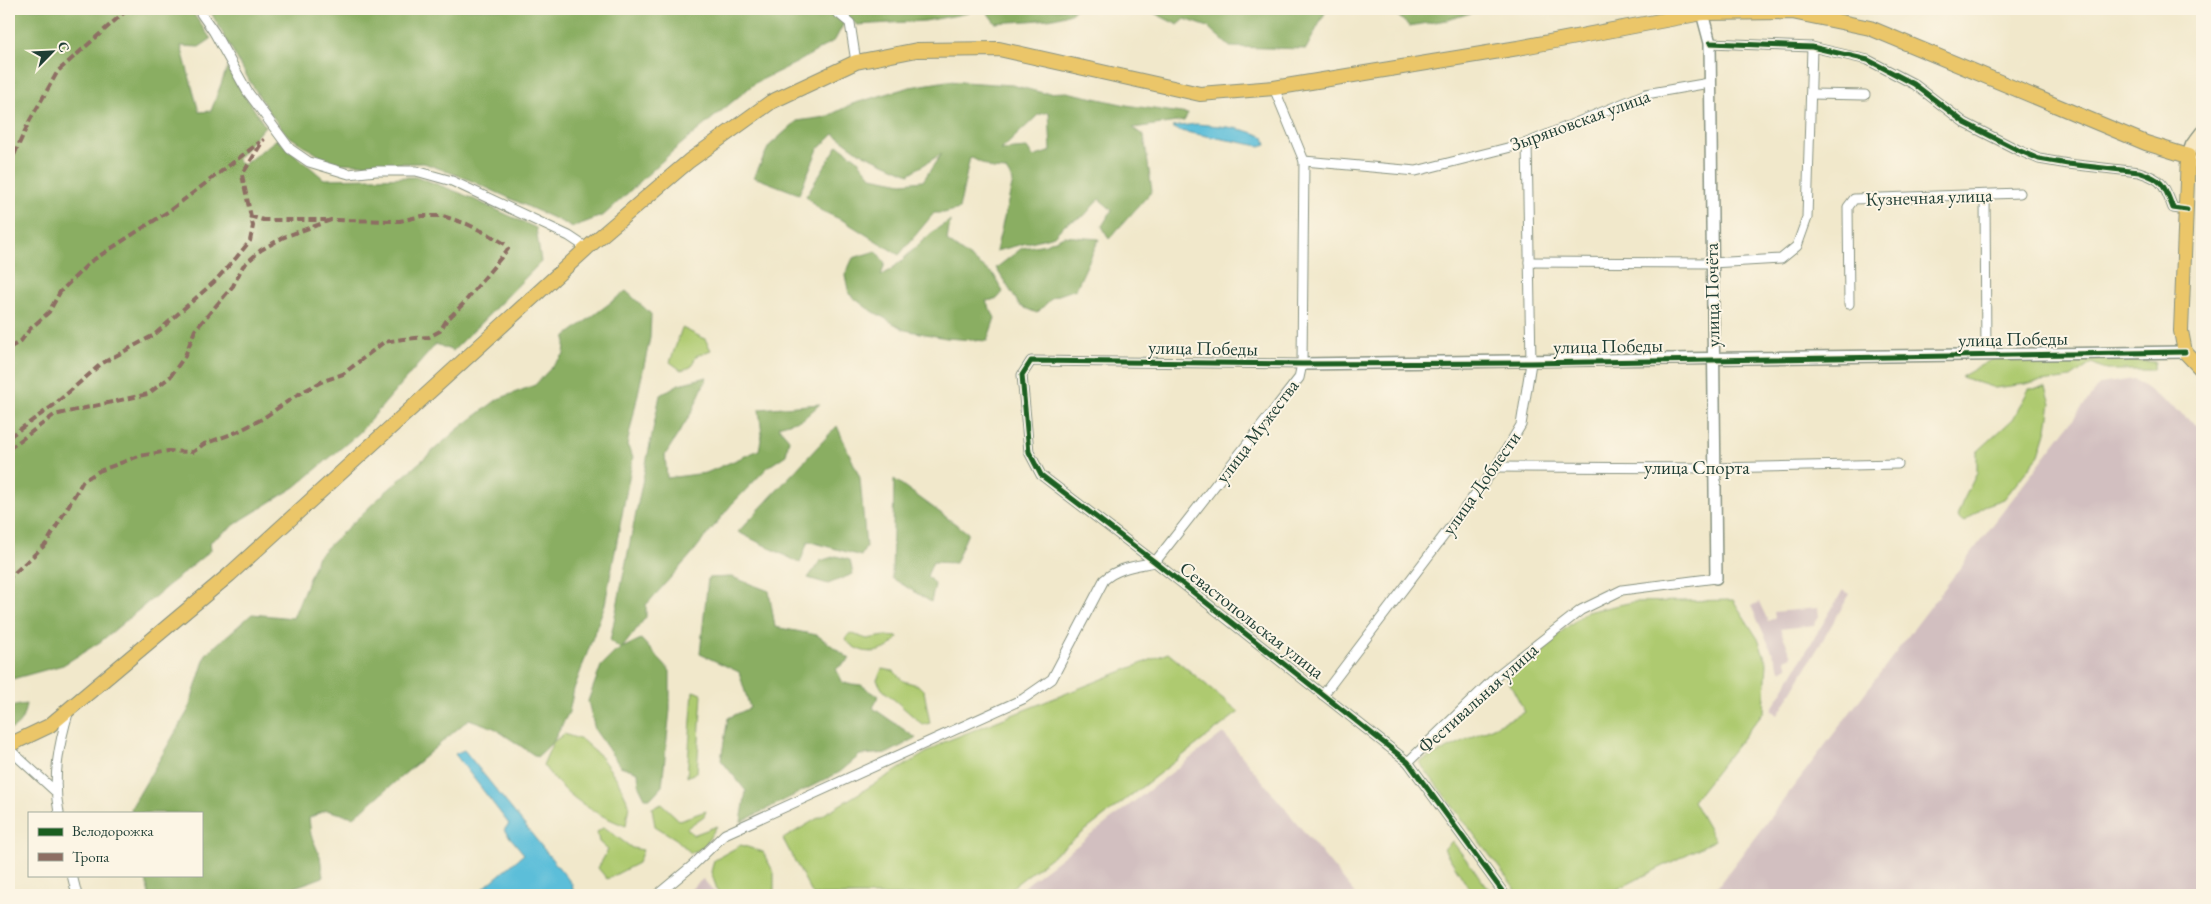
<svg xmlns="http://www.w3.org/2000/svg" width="2211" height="904" viewBox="0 0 2211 904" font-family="'EB Garamond',serif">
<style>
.industrial{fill:#d2bfc0}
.green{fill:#aeca70;stroke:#668452}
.forest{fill:#8aae62;stroke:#54764b;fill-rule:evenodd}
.water{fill:#5bbed9;stroke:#3d7e86}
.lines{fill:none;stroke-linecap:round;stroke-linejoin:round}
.minor-casing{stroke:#889280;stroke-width:11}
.tertiary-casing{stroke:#889280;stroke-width:14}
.secondary-casing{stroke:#889280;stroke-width:15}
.primary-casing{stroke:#889280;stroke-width:16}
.minor{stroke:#fff;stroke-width:9}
.tertiary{stroke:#fff;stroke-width:11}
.secondary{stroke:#f7e8c3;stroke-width:12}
.primary{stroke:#ebc669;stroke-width:14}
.quiet{stroke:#8d6e63;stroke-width:4;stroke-dasharray:8 4;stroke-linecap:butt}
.cycleway-casing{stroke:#fcf5e5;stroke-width:8}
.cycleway{stroke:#1b5e20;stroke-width:5}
.labels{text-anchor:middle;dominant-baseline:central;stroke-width:4;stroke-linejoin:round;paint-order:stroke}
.street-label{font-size:19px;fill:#1f3d34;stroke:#fcf5e5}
</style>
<rect width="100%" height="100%" fill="#fcf5e5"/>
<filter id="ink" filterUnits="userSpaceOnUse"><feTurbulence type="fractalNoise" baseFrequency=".02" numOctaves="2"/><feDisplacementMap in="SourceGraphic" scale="10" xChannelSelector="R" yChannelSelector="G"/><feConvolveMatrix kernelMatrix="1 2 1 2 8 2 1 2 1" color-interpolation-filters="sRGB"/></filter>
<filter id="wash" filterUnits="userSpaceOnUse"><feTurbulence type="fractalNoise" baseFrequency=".0096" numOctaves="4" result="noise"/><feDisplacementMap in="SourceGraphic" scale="20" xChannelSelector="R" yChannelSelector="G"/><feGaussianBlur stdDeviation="1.12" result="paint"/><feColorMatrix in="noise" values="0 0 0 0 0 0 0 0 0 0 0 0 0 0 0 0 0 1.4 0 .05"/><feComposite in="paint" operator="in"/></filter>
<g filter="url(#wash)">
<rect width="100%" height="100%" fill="#f1e8cb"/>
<g class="industrial">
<polygon points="2134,379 2202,429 2202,895 1711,895 2100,384"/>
<polygon points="1843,590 1850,594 1778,715 1771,710"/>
<polygon points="1759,602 1768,621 1775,618 1774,612 1818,608 1819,617 1814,625 1780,629 1792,656 1785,659 1788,667 1781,671 1751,606"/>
<polygon points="1223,733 1356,895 1013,895"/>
<polygon points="703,879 717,895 684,895"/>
</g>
<g class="green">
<polygon points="682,328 705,339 711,350 696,356 691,367 681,370 670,362"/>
<polygon points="2099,357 2155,362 2153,370 2107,370 2092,363 2071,378 1995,388 1961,377 1994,358"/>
<polygon points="2046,388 2051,403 2047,429 2039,455 2004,499 1984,506 1964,522 1957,517 1962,503 1977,473 1977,452 2013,419 2029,389"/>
<polygon points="1733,600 1758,639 1767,663 1764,711 1693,801 1715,840 1606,895 1520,895 1419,762 1525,712 1506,676 1586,612 1633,602"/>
<path d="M 850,633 L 867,639 L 885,636 L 898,637 C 886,657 858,656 845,639 Z"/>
<polygon points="1168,653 1239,712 1002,895 813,895 783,839 944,742"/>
<polygon points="882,669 894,671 903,681 918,685 924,691 930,723 923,725 882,689 877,680"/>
<polygon points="693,691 702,694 697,772 687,777"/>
<path d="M 564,734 L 582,740 L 600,756 L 617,779 L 629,804 L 626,826 C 591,813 565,795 543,765 L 553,742 Z"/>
<polygon points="662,804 679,820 706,811 704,816 687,828 693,835 717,826 703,848 691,853 676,839 655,826 652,808"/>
<polygon points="604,827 632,848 643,850 638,863 607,879 598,868 608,850 599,842 597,832"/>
<polygon points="1452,841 1491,892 1491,895 1473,895 1444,849"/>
<polygon points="741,845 763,852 774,873 774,895 719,895 711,872 714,860"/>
</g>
<g class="forest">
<polygon points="9,9 190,9 211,39 199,47 181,46 199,112 211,111 227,68 265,126 237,159 243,165 277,139 324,179 418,177 460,193 536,228 541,262 453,351 436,344 359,433 295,487 243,519 210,542 211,550 100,642 63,665 9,680"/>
<polygon points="209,9 827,9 844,23 835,40 798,62 755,83 673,151 604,215 573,227 465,178 424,163 365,164 331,163 287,135 269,112 249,80"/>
<polygon points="839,9 972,9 969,13 925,21 857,25"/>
<path d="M 985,9 L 1076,9 C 1063,22 1014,21 995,23 Z"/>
<polygon points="1146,9 1327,9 1306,49 1230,47 1208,27 1185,19 1178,25"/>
<polygon points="1376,9 1476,9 1474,12 1447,20 1409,26 1390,9"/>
<path d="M 947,81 L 1012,85 L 1043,93 L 1067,92 L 1126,105 L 1188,114 L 1184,121 L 1133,128 L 1144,136 L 1152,191 L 1109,239 L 1102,226 L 1112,210 L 1099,199 L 1084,216 L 1065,224 L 1054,236 L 996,251 L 1013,181 L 1006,170 L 993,169 L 970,157 L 959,209 L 944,213 L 934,213 L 899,255 L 844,221 L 820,210 L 806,196 L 838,145 L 857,159 L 872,177 L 902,183 L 923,181 L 941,154 L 909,174 L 859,152 L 834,134 L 818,149 L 799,194 L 754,177 L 769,146 L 797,121 L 826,117 L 852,104 L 910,87 ZM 1049,112 L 1051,151 L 1033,157 L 1027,148 L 1001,150 L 1038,115 Z"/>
<path d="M 950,221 L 947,241 L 994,275 L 1003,292 L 997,299 L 986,301 L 995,318 L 987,341 L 946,338 L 905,330 L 867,308 L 849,294 L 845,275 L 853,258 L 876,251 L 885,263 L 881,276 C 907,261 923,234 950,221 Z"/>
<polygon points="1064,236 1099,239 1076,289 1053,297 1037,313 1020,306 996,268 1022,248 1046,244"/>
<polygon points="626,291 651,314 650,338 627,445 633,457 605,604 574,689 569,712 553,742 537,757 494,728 469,719 354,817 326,810 309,818 311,835 320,856 323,877 276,894 279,895 149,895 145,875 201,875 201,813 132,813 131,808 188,711 206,654 252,614 293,618 318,556 381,496 458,429 498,399 535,385 564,354 566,336"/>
<polygon points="707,377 692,412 665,455 667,478 706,473 759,450 762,435 759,409 820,404 803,419 778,426 789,439 786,455 768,467 731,505 690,556 646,605 646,617 622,648 641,639 670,671 670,710 662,786 651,798 645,798 639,786 638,772 620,766 595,730 588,701 601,666 615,652 621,649 610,641 660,395 679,384"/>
<polygon points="837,426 860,478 866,547 861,556 808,541 800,563 738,532"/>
<polygon points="894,479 968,533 955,563 933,562 927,576 935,585 931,602 892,578"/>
<polygon points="836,556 850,560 853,574 828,584 808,578 820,561"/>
<polygon points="732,577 769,591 775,627 817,635 850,659 836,669 843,683 861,685 878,696 873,708 916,738 888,753 860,755 840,772 741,822 746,791 721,760 728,718 750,708 739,672 700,654 708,578"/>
<path d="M 26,704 C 24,716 21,726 9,730 L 9,707 Z"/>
</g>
<g class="water">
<path d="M 1196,124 C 1220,126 1242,127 1264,137 L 1266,144 L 1260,146 L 1180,131 L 1172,127 Z"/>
<polygon points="464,750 572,884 574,895 478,895 479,892 524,854 504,830 509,824 455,754"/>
</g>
</g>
<g filter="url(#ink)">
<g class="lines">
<defs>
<g id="minor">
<polyline points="198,9 214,32 247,91 290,149 309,162 349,174 376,171 416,171 452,181 569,236 587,248"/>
<polyline points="833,9 850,23 856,62"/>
<path d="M 1710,43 L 1812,47 L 1868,60 L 1914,84 L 1965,123 L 2018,150 L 2039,159 L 2068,164 L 2139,172 C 2164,180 2164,185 2173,208 L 2187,210"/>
<polyline points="1811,94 1865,95"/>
<polyline points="2188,156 2202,167"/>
<polyline points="1304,161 1416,171 1527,143 1646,94 1709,83"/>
<polyline points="1985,196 1986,354"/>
<polyline points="1529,262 1711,263 1781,259 1797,246 1807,218 1812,47"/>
<polyline points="1849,304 1848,207 1854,199 2020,193"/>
<polyline points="1302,364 1031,361 1022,375 1029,452 1041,475 1155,562 1408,762 1505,895"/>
<polyline points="1496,467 1714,468 1898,464"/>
<polyline points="1323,695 1496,467 1521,425 1531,363 1527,143"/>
<polyline points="9,749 55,791"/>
<polyline points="1408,762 1499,674 1581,610 1622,590 1716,578"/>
<path d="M 59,813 C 52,778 59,743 69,710"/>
<polyline points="72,875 77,895"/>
<path d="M 657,895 L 692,866 L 725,834 L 1023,699 L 1052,679 L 1104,580 C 1118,567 1137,566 1155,562 L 1299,378 L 1302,364 L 1304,161 L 1274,88"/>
</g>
<g id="tertiary">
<polyline points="1702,13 1710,43 1716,578"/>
<polyline points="1302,364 2185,352"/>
</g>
<polyline id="secondary" points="2188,156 2192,145 2202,132"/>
<polyline id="primary" points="9,745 49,726 229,575 587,248 689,161 771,102 856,62 917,50 999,49 1200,94 1274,88 1518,48 1702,13 1792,12 1870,28 2146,143 2188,156 2181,331 2185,352 2202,370"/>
</defs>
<use href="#minor" class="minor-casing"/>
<use href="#tertiary" class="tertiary-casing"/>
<use href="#secondary" class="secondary-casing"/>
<use href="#primary" class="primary-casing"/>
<use href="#minor" class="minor"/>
<use href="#tertiary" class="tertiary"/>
<use href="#secondary" class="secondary"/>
<use href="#primary" class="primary"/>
<g class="quiet">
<polyline points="9,166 29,122 58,71 128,9"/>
<polyline points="249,216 263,220 326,220"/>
<polyline points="9,348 21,341 30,329 49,312 60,292 90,262 169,211 260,142"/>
<polyline points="9,437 54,405 101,364 154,335 214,282 236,258 250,241 253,226 242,175 264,139"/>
<polyline points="9,449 54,415 148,394 170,377 185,356 195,330 233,286 243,266 261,250 284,237 331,220 400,221 422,216 443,216 467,224 488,234 505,244 508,249 463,304 446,321 440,331 429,337 403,339 384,342 343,374 321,382 297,395 262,419 237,432 204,444 193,452 168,451 139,456 99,471 83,481 46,544 9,578"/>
</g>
<defs>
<g id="cycleway">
<path d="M 1710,43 L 1812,47 L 1868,60 L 1914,84 L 1965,123 L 2018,150 L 2039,159 L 2068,164 L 2139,172 C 2164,180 2164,185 2173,208 L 2187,210"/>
<polyline points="1505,895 1408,762 1155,562 1041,475 1029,452 1022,375 1031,361 1302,364 1531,363 2185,352"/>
</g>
</defs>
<use href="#cycleway" class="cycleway-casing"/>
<use href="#cycleway" class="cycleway"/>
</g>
</g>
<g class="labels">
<g class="street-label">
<text transform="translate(1580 120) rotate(-20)">Зыряновская улица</text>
<text transform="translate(1929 197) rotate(-2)">Кузнечная улица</text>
<text transform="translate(1712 295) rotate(-91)">улица Почёта</text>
<text transform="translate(2013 339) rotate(-1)">улица Победы</text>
<text transform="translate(1608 346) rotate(-1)">улица Победы</text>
<text transform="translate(1203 348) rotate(1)">улица Победы</text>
<text transform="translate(1257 431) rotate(-53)">улица Мужества</text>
<text x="1697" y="467">улица Спорта</text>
<text transform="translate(1481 483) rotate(-55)">улица Доблести</text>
<text transform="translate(1252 620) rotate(38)">Севастопольская улица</text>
<text transform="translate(1478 698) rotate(-42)">Фестивальная улица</text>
</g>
</g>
<rect width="2211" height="904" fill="none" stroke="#fcf5e5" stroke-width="30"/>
<rect x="28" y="812" width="175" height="65" fill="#fcf5e5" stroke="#a4ab9e"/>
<rect x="38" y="828" width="25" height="8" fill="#1b5e20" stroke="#a4ab9e"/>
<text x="72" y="836" font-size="15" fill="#1f3d34">Велодорожка</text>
<rect x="38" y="853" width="25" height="8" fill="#8d6e63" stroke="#a4ab9e"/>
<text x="72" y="862" font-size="15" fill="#1f3d34">Тропа</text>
<g transform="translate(52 52) rotate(66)" stroke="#fcf5e5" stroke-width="4" paint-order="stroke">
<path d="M0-4L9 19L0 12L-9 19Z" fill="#1f3d34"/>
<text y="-8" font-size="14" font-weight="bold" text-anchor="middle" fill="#1f3d34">С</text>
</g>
</svg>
